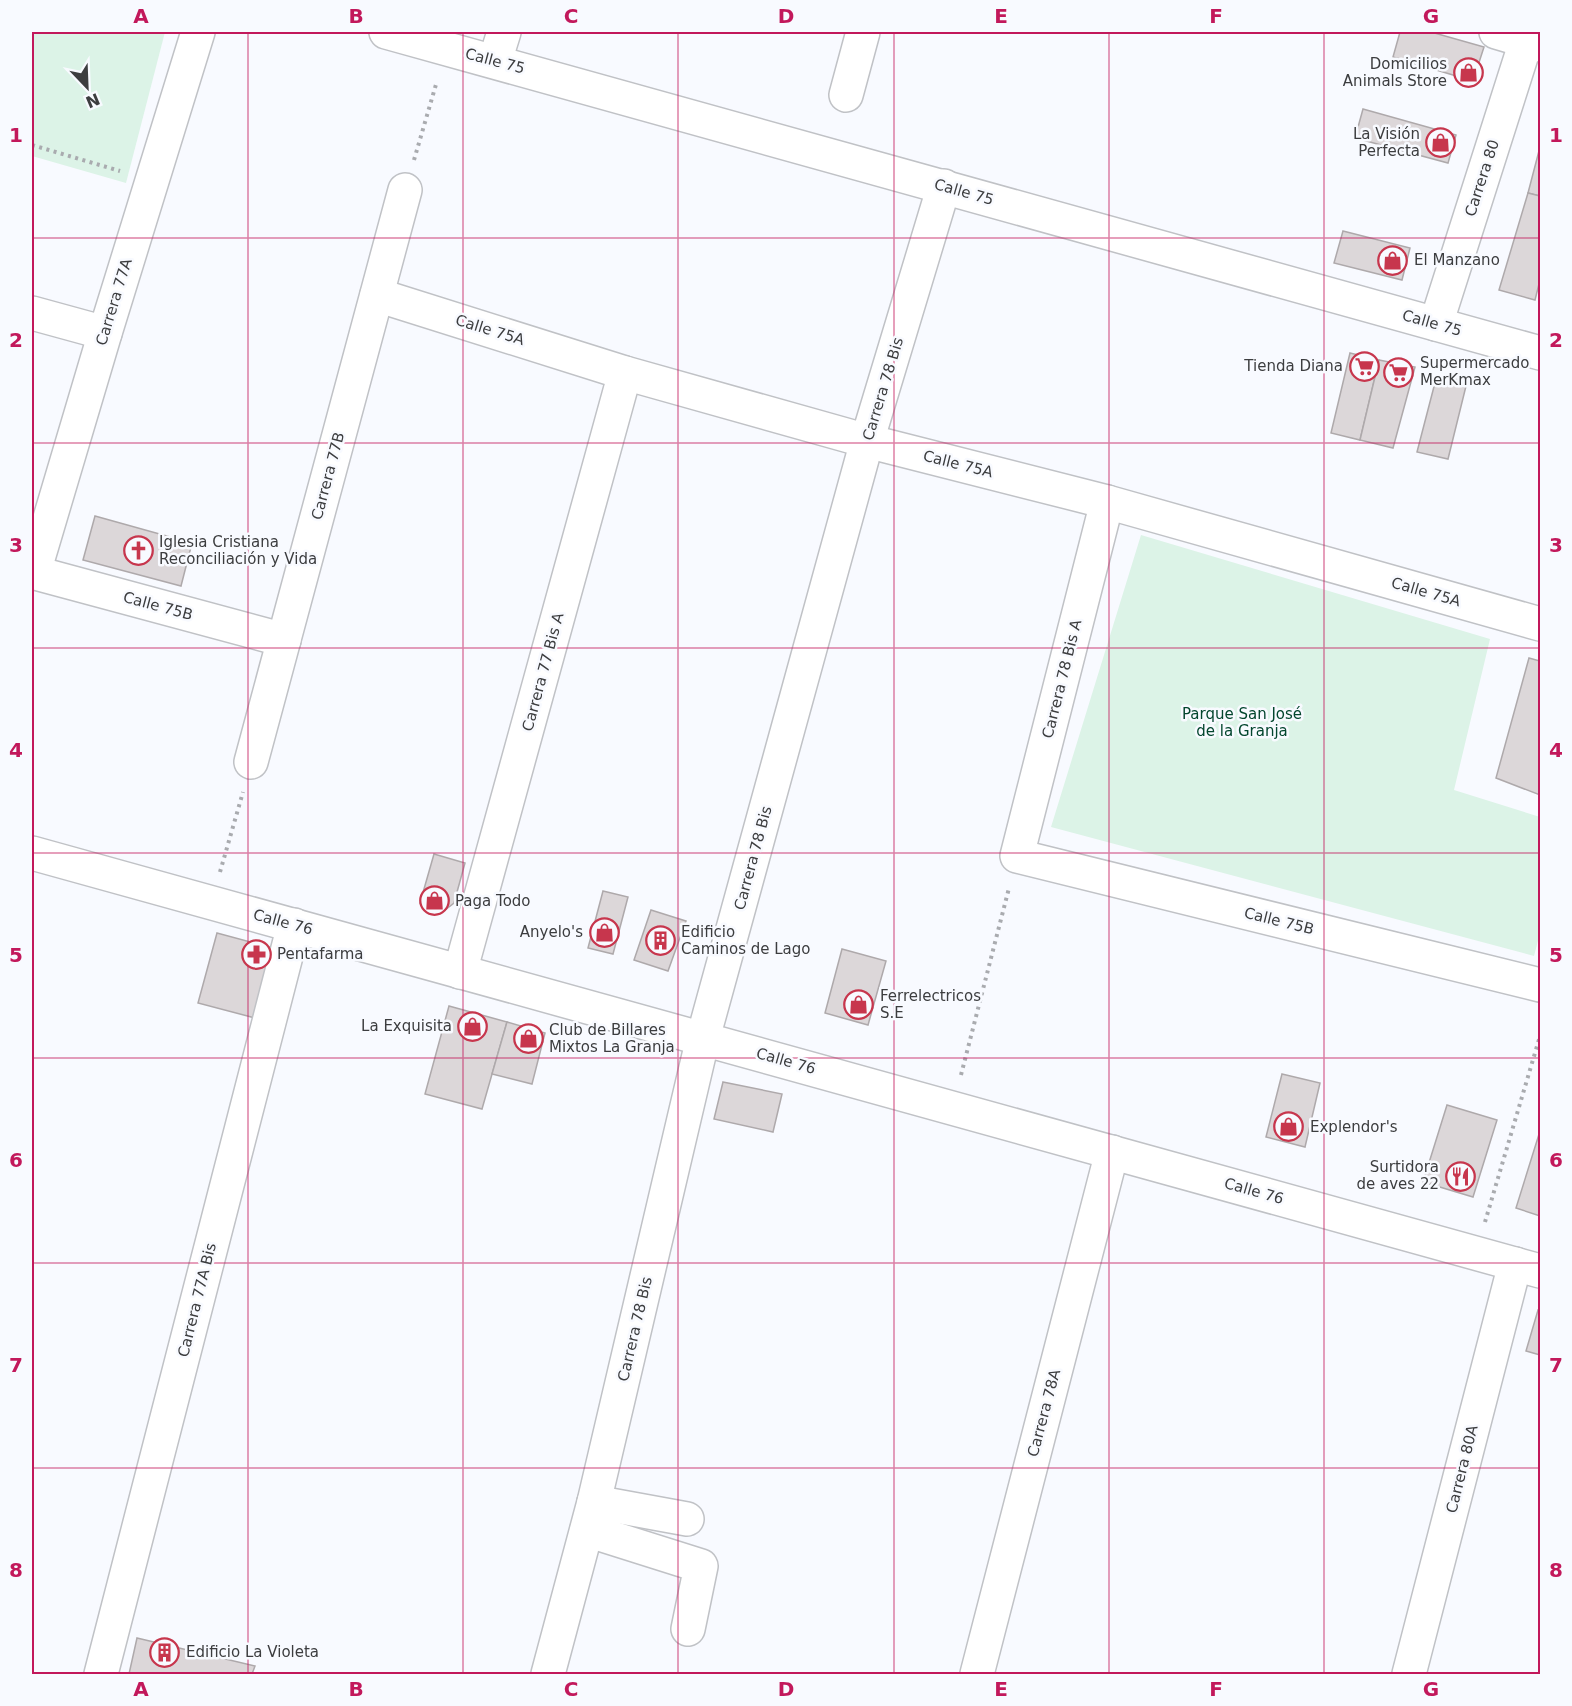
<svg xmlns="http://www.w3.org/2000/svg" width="1572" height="1706" viewBox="0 0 1572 1706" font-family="'DejaVu Sans',sans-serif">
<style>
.green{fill:#dcf3e7}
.building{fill:#dcd7d9;stroke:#aea9ab;stroke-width:1.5}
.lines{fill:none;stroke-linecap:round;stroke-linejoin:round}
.minor-casing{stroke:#c0c2c6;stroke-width:36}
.path{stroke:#a9abaf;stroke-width:4;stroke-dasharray:3 4.5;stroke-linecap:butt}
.minor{stroke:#fff;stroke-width:33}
.grid{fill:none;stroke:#c2185b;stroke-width:1.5;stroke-opacity:0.55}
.labels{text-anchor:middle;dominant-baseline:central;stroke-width:5;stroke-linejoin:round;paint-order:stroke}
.street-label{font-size:15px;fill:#3c3d3f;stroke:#f8faff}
.poi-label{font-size:15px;fill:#3c3d3f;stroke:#f8faff;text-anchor:start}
.park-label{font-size:15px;fill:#03462e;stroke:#f8faff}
.neatline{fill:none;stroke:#c2185b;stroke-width:2}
.grid-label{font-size:20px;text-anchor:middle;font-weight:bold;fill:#c2185b}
</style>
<rect width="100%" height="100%" fill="#f8faff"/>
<g class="green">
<polygon points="32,32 165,32 126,183 32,156"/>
<polygon points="1141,535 1490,639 1454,790 1540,817 1540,933 1534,956 1051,827"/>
</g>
<g class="building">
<polygon points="1400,32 1431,32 1484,47 1473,81 1393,57"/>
<polygon points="1363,109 1456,135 1448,163 1355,138"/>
<polygon points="1540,147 1540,196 1528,193"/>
<polygon points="1528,193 1540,196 1540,280 1535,300 1499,290"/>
<polygon points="1343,231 1410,248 1402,280 1334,263"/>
<polygon points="1350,353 1379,360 1360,440 1331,433"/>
<polygon points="1379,360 1415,367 1393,448 1360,440"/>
<polygon points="1437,375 1467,382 1448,459 1417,452"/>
<polygon points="95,516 192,543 181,586 83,560"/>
<polygon points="1529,658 1540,661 1540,795 1496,778"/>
<polygon points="434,854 465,863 454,903 445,910 420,903"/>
<polygon points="603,891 628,897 613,954 588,948"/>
<polygon points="651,910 686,921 668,971 634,960"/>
<polygon points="217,933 273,948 255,1018 198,1003"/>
<polygon points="842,949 886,961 868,1025 825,1013"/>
<polygon points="449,1006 507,1022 482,1109 425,1094"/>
<polygon points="507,1022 545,1033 532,1084 492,1074"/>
<polygon points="1282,1074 1320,1083 1305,1147 1266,1137"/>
<polygon points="723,1082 782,1094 773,1132 714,1119"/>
<polygon points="1447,1105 1497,1120 1473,1197 1423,1182"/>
<polygon points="1540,1131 1540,1216 1516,1208"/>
<polygon points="1538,1310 1540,1311 1540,1355 1526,1351"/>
<polygon points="137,1638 255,1666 252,1674 129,1674"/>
</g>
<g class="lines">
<defs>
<g id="minor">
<polyline points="386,32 1540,353"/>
<polyline points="1496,32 1540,45"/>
<polyline points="495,61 504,32"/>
<polyline points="846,95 863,32"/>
<polyline points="377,295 625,373 867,441 1107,502 1540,624"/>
<polyline points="32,313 105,333"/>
<polyline points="1436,324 1529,32"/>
<polyline points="1107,502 1017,856 1540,985"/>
<polyline points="32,572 284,640"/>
<polyline points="34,572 105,333 198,32"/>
<polyline points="251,762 405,190"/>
<polyline points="32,853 1540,1271"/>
<polyline points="460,972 625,373"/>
<polyline points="594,1502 687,1519"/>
<polyline points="587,1530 701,1566 688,1629"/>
<polyline points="101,1674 294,925"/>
<polyline points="548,1674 594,1502 703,1038 867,441 944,186"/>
<polyline points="977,1674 1112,1152"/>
<polyline points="1409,1674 1515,1264"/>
</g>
</defs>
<use href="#minor" class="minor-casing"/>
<g class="path">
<polyline points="32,145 120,171"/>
<polyline points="414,160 437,81"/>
<polyline points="220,872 243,792"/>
<polyline points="961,1075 1009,888"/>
<polyline points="1485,1222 1540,1036"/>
</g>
<use href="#minor" class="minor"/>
</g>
<path class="grid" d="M 248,32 L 248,1674M 463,32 L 463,1674M 678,32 L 678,1674M 894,32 L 894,1674M 1109,32 L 1109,1674M 1324,32 L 1324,1674M 32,238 L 1540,238M 32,443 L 1540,443M 32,648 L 1540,648M 32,853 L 1540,853M 32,1058 L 1540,1058M 32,1263 L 1540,1263M 32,1468 L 1540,1468"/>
<defs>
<symbol id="shop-ring" viewBox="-11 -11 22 22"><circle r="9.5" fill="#f8faff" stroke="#c7364d" stroke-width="1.5"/><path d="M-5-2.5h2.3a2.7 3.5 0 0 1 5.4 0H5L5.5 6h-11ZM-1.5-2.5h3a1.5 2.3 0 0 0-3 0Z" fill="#c7364d"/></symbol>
<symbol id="supermarket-ring" viewBox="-11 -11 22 22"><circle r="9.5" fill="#f8faff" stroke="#c7364d" stroke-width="1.5"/><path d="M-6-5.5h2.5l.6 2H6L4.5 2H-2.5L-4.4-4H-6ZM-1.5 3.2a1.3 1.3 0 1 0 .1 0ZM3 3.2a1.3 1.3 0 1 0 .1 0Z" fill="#c7364d"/></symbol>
<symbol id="church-ring" viewBox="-11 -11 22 22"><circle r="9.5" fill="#f8faff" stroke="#c7364d" stroke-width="1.5"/><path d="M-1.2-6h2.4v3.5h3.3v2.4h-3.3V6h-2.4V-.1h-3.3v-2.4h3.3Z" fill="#c7364d"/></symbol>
<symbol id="building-ring" viewBox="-11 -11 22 22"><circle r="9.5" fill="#f8faff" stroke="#c7364d" stroke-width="1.5"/><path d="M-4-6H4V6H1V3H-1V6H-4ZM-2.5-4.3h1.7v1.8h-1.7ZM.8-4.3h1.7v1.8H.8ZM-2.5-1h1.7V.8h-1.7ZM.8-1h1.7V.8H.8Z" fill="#c7364d"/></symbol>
<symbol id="pharmacy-ring" viewBox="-11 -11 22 22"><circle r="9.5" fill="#f8faff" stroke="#c7364d" stroke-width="1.5"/><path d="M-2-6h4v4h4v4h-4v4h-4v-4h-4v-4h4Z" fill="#c7364d"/></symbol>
<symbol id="restaurant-ring" viewBox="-11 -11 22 22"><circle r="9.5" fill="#f8faff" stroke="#c7364d" stroke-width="1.5"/><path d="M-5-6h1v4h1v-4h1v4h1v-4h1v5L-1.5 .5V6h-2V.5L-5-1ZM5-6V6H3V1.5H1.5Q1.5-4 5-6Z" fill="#c7364d"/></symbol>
</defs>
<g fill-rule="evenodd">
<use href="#shop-ring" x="1452" y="56" width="33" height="33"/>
<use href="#shop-ring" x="1424" y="126" width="33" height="33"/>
<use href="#shop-ring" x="1376" y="244" width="33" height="33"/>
<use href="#supermarket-ring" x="1348" y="350" width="33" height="33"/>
<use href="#supermarket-ring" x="1382" y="356" width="33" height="33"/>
<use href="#church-ring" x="122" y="534" width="33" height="33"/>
<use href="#shop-ring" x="418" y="884" width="33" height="33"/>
<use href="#shop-ring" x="588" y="916" width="33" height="33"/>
<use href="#building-ring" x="644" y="924" width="33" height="33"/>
<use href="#pharmacy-ring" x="240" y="938" width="33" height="33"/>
<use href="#shop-ring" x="842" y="988" width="33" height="33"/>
<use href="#shop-ring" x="456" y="1010" width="33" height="33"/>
<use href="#shop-ring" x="512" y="1022" width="33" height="33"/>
<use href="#shop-ring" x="1272" y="1110" width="33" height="33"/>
<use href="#restaurant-ring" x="1444" y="1160" width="33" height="33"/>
<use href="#building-ring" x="148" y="1636" width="33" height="33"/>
</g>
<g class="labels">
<g class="street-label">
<text transform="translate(495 61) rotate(15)">Calle 75</text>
<text transform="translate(1482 178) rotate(-72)">Carrera 80</text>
<text transform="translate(964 192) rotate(16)">Calle 75</text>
<text transform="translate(114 302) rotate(-73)">Carrera 77A</text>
<text transform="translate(1432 323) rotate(16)">Calle 75</text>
<text transform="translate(490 330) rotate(17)">Calle 75A</text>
<text transform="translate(883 389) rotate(-73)">Carrera 78 Bis</text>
<text transform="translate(958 464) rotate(14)">Calle 75A</text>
<text transform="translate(328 476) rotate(-75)">Carrera 77B</text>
<text transform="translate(1426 592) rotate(16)">Calle 75A</text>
<text transform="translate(158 606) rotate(15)">Calle 75B</text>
<text transform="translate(543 672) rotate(-75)">Carrera 77 Bis A</text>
<text transform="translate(1062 679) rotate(-76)">Carrera 78 Bis A</text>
<text transform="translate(753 858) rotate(-75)">Carrera 78 Bis</text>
<text transform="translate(1279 921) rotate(14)">Calle 75B</text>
<text transform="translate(283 922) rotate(15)">Calle 76</text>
<text transform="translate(786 1061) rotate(16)">Calle 76</text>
<text transform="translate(1254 1191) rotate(16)">Calle 76</text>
<text transform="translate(197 1300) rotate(-76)">Carrera 77A Bis</text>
<text transform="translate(635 1329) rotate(-77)">Carrera 78 Bis</text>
<text transform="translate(1044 1413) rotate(-75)">Carrera 78A</text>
<text transform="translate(1462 1469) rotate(-76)">Carrera 80A</text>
</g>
<g class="poi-label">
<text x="1447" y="64" text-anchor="end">Domicilios<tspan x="1447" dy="17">Animals Store</tspan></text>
<text x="1420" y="134" text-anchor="end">La Visión<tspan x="1420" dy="17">Perfecta</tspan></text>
<text x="1414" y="260">El Manzano</text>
<text x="1420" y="363">Supermercado<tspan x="1420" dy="17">MerKmax</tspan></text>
<text x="1343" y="366" text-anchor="end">Tienda Diana</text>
<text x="159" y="542">Iglesia Cristiana<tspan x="159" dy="17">Reconciliación y Vida</tspan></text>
<text x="455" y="901">Paga Todo</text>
<text x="583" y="932" text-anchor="end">Anyelo's</text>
<text x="681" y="932">Edificio<tspan x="681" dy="17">Caminos de Lago</tspan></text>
<text x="277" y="954">Pentafarma</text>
<text x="880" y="996">Ferrelectricos<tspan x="880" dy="17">S.E</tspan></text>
<text x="452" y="1026" text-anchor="end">La Exquisita</text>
<text x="549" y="1030">Club de Billares<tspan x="549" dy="17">Mixtos La Granja</tspan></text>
<text x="1310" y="1127">Explendor's</text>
<text x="1439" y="1167" text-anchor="end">Surtidora<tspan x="1439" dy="17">de aves 22</tspan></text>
<text x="186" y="1652">Edificio La Violeta</text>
</g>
<g class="park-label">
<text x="1242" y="714">Parque San José<tspan x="1242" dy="17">de la Granja</tspan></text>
</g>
</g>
<rect width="1572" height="1706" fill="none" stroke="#f8faff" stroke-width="66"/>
<g transform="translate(87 87) rotate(157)" stroke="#f8faff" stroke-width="4.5" paint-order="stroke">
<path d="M0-4.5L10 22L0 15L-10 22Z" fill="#3c3d3f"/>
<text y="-9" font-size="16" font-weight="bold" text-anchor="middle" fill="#3c3d3f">N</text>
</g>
<rect x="33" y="33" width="1506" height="1640" class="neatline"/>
<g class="grid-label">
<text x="141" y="23">A</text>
<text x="356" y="23">B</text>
<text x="571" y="23">C</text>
<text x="786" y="23">D</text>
<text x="1001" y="23">E</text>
<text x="1216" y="23">F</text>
<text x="1431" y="23">G</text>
<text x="16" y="142">1</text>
<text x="1556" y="142">1</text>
<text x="16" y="347">2</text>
<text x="1556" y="347">2</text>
<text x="16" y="552">3</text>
<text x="1556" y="552">3</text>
<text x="16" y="757">4</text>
<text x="1556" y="757">4</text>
<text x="16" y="962">5</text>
<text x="1556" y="962">5</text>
<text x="16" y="1167">6</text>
<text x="1556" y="1167">6</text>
<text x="16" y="1372">7</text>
<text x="1556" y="1372">7</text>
<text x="16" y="1577">8</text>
<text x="1556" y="1577">8</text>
<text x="141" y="1696">A</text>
<text x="356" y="1696">B</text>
<text x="571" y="1696">C</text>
<text x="786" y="1696">D</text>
<text x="1001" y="1696">E</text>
<text x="1216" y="1696">F</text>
<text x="1431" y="1696">G</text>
</g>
</svg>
